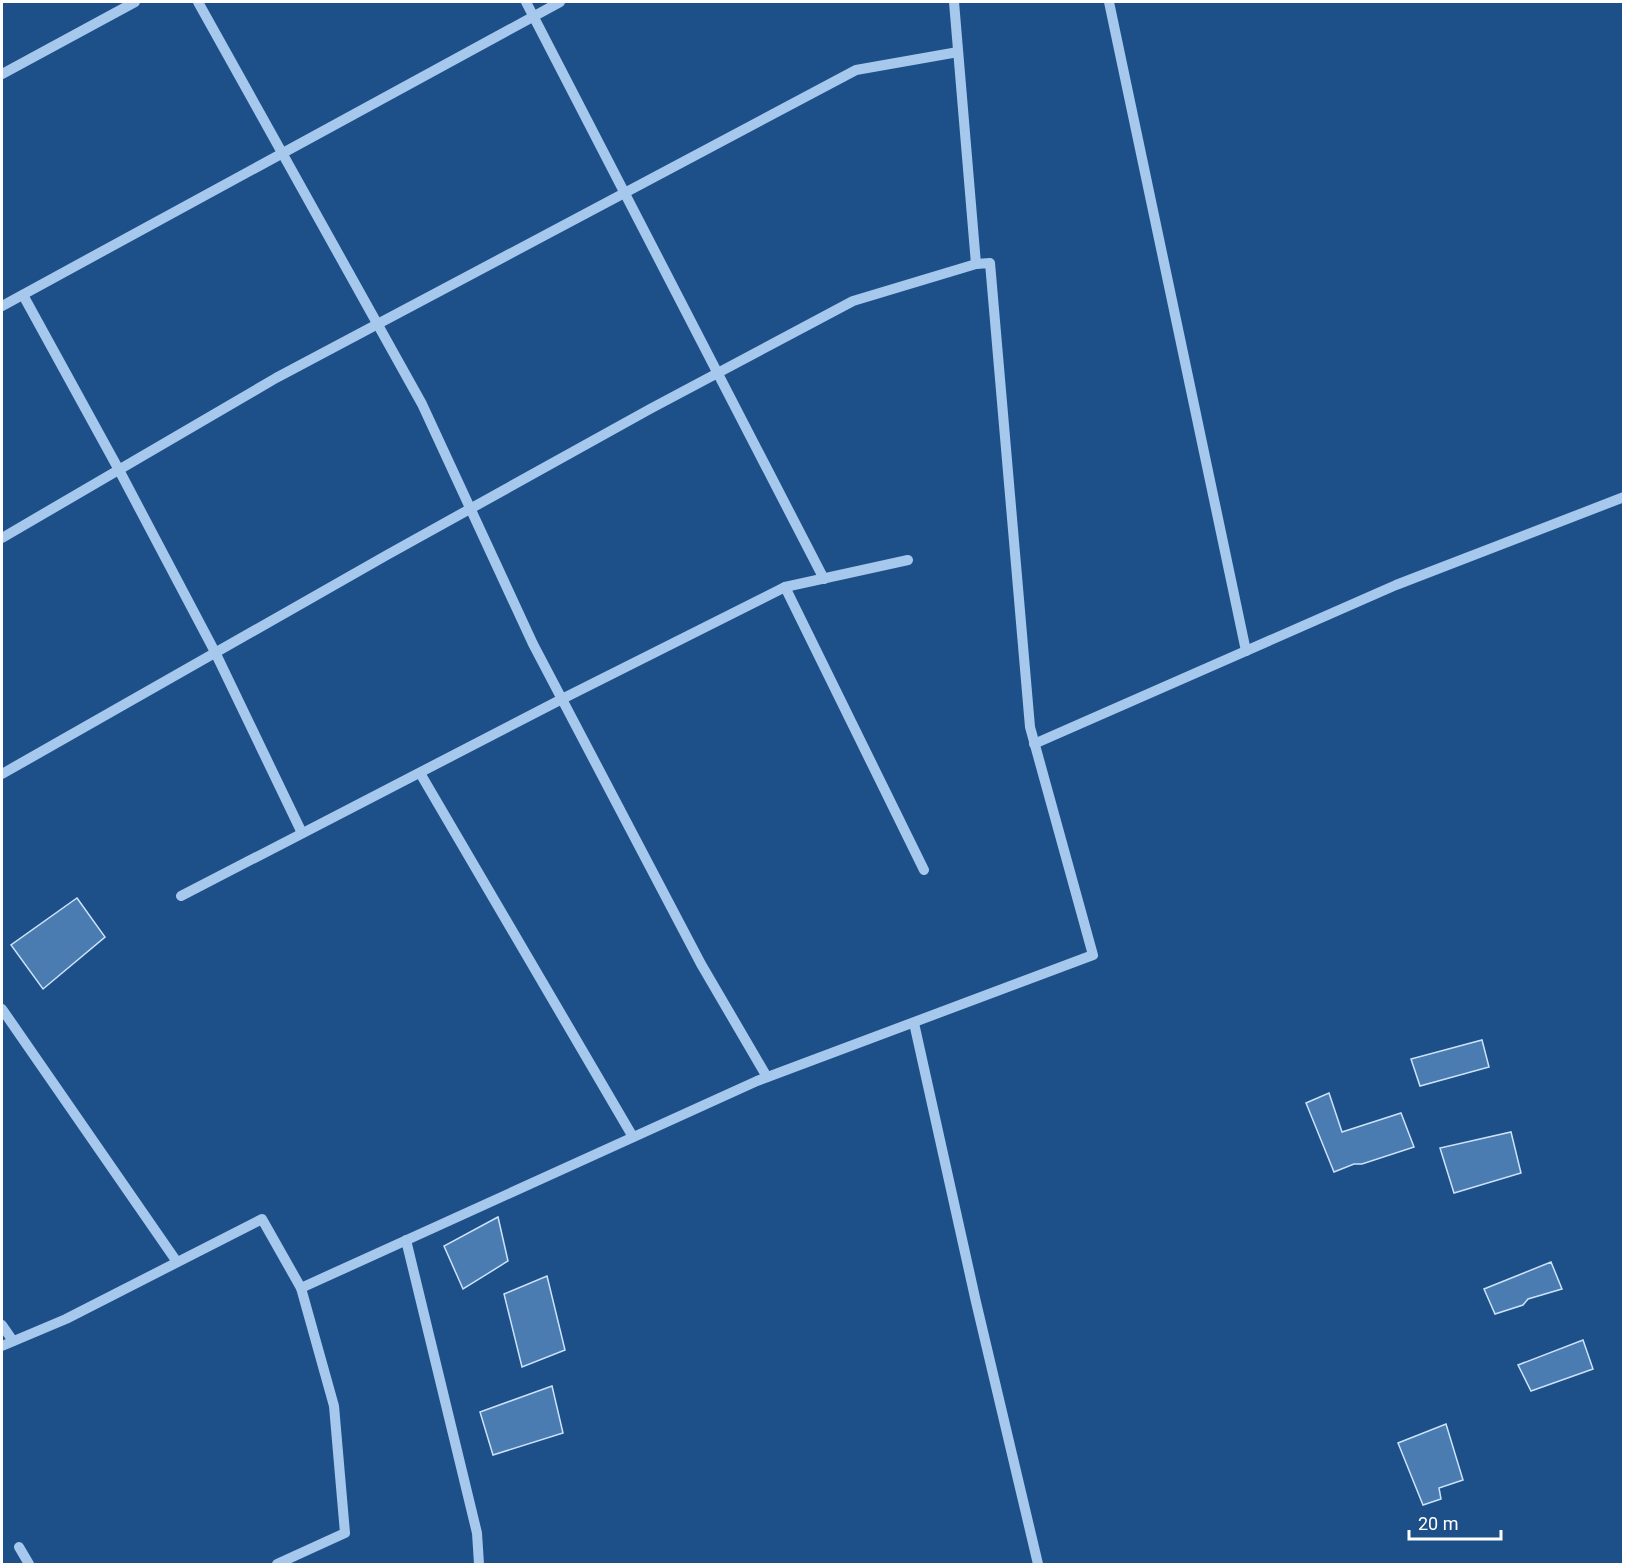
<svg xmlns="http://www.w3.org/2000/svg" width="1625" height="1566" viewBox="0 0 1625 1566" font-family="Roboto,sans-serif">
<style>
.building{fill:#4a7cb2;stroke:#cce2f9;stroke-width:1.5}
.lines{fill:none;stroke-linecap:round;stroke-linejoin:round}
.minor{stroke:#a6c8ec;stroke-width:10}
</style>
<rect width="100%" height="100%" fill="#1d5089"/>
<g class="building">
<polygon points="77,898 105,937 43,989 11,945"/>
<polygon points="1482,1040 1489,1067 1420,1086 1411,1059"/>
<polygon points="1329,1093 1342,1132 1401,1113 1414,1147 1362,1164 1354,1164 1334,1172 1306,1103"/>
<polygon points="1511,1132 1521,1173 1454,1193 1440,1148"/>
<polygon points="498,1217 508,1261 463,1289 444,1246"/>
<polygon points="1551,1262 1562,1289 1528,1299 1523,1305 1495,1314 1484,1289"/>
<polygon points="547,1276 565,1350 522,1367 504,1294"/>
<polygon points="1583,1340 1593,1369 1531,1391 1518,1365"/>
<polygon points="552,1386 563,1433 493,1455 480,1412"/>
<polygon points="1446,1424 1463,1480 1439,1488 1441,1499 1423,1505 1398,1443"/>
</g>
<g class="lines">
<g class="minor">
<polyline points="198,2 422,404 533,644 701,964 767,1077"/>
<polyline points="526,2 824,579"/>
<polyline points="954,2 976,264"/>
<polyline points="1109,2 1246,651"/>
<polyline points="2,74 135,2"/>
<polyline points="23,295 119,470 215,652 302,833"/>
<polyline points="2,306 560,2"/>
<polyline points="2,538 276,378 856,70 958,52"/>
<polyline points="785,587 924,870"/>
<polyline points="1034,744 1396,585 1624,497"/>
<polyline points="420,773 633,1137"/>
<polyline points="2,774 387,555 650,409 853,301 976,264 990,263 1030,727 1093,955 757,1081 301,1288 334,1406 345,1533 277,1564"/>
<polyline points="181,896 562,699 785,587 908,560"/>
<polyline points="2,1009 177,1262"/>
<polyline points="914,1023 976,1302 1038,1564"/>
<polyline points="406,1240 477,1533 479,1564"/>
<polyline points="2,1325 13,1341"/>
<polyline points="2,1346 66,1319 262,1219 301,1288"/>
<polyline points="19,1547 29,1564"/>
</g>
</g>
<rect width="1625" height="1566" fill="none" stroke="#ffffff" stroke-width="6"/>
<path d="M1409 1530v9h92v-9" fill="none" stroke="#ffffff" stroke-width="3"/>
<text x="1418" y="1530" font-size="18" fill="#ffffff" stroke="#1d5089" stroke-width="4.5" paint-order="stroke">20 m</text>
</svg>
